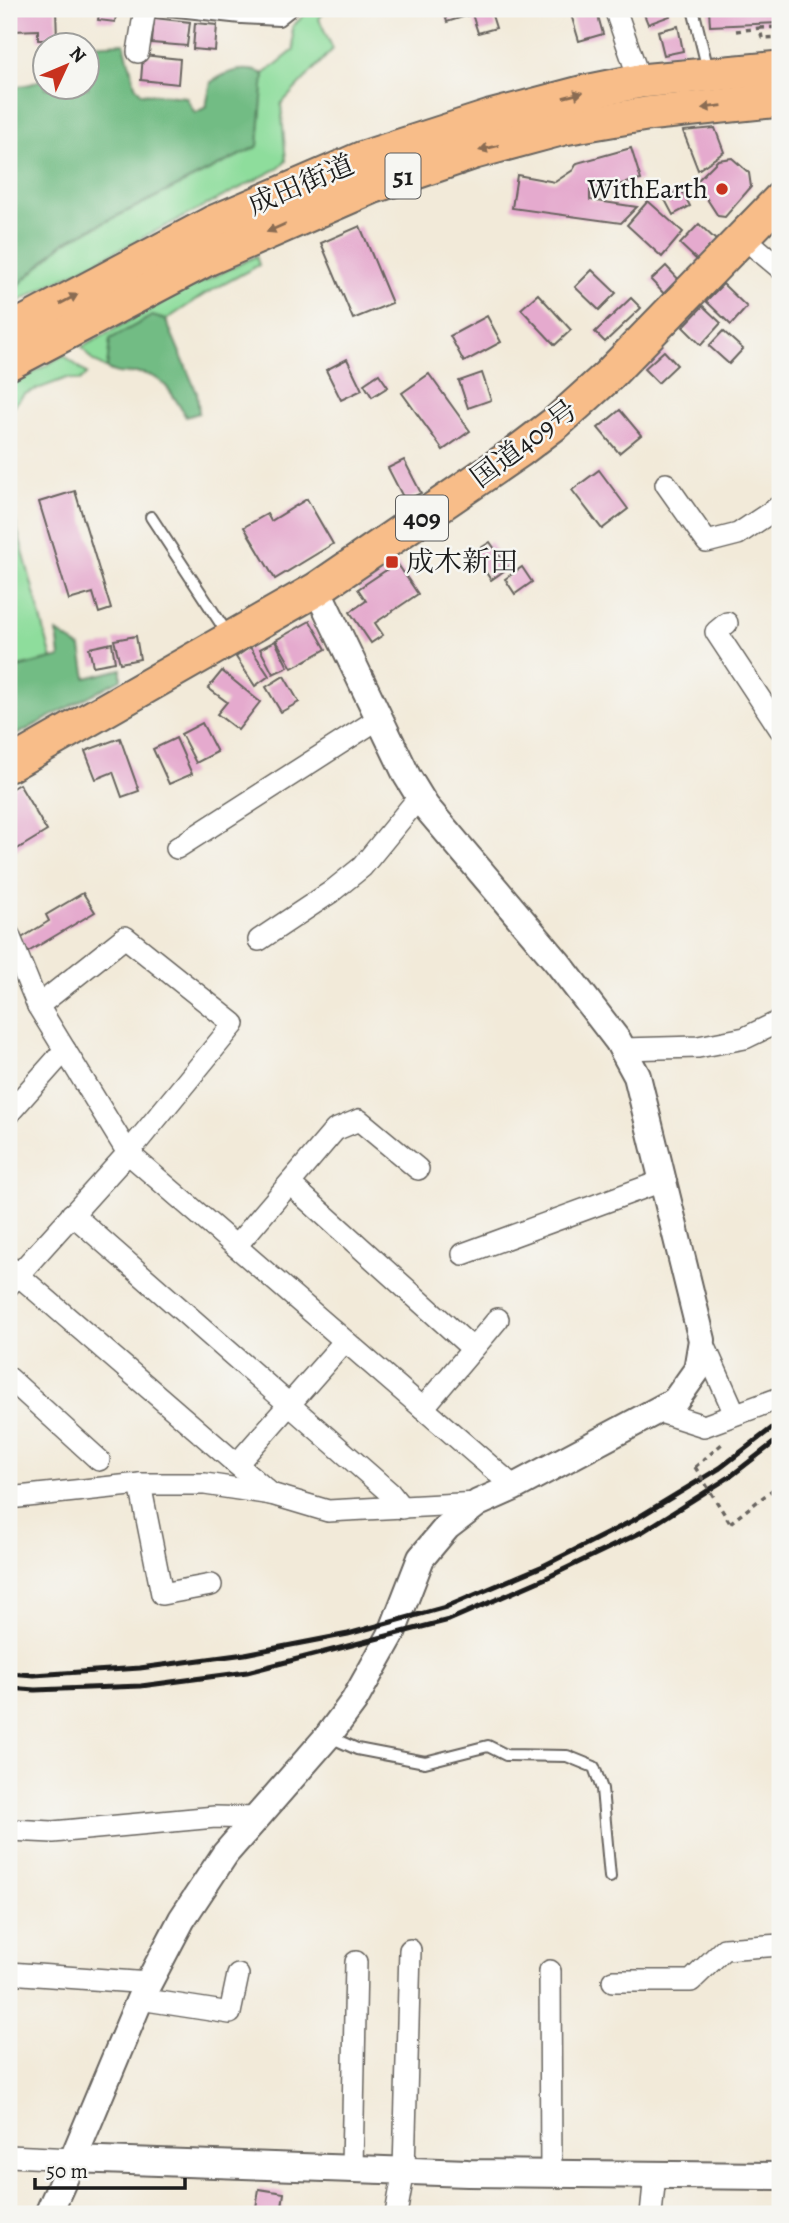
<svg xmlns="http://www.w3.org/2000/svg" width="789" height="2223" viewBox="0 0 789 2223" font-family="Alegreya,'Noto Serif JP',serif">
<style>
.green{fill:#8edd9c;stroke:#557c5c;stroke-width:2}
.forest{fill:#72bc84;stroke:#476c50;stroke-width:2}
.building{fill:#e5aace}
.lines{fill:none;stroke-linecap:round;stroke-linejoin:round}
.service-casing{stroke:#67645e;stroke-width:14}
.minor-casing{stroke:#67645e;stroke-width:24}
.tertiary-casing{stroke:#67645e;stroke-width:30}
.trunk-casing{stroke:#67645e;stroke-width:37}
.path{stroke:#67645e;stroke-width:3.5;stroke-dasharray:5 5;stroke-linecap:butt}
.service{stroke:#fff;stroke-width:10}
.minor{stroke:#fff;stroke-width:21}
.tertiary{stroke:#fff;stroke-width:26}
.trunk{stroke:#f8bd89;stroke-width:33}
.rail{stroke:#1c1c1c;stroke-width:5}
.path-bridge{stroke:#67645e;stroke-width:3.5;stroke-dasharray:5 5;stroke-linecap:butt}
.oneway{fill:#8a6c52}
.poi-dot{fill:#c8321e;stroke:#f6f6f2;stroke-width:2.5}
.labels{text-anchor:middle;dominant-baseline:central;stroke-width:5;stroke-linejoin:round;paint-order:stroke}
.shield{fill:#f6f6f2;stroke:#5d5d5c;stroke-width:2}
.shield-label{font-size:26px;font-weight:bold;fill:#1c1c1c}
.street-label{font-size:28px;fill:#1c1c1c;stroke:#f6f6f2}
.poi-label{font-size:28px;fill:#1c1c1c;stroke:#f6f6f2;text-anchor:end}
</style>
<rect width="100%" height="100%" fill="#f6f6f2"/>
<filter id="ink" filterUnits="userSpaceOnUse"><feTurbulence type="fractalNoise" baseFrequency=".0143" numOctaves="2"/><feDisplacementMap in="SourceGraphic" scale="14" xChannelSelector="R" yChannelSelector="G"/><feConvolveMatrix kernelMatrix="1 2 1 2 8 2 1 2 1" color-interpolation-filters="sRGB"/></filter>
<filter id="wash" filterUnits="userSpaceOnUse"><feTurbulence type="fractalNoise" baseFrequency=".00686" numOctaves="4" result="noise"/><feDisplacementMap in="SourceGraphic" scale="28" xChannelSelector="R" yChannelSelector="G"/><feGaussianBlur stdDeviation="1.57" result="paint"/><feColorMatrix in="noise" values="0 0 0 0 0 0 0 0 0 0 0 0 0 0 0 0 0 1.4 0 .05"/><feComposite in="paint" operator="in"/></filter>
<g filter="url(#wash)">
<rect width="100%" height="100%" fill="#f2ead9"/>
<g class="green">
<polygon points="310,9 326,9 319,19 333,49 281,104 286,161 279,168 9,306 9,294 64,243 258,146 264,74 294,50 292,27"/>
<polygon points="256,256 259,265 205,294 166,320 152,316 110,339 107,369 92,360 82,347 176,295"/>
<polygon points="64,355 87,374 80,381 67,378 24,394 9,411 9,387"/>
<polygon points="9,499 52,659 9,669"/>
</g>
<g class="forest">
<path d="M 124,43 L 135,85 L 141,93 L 186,97 L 195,113 L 206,107 L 211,82 C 229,71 244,65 264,74 L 258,146 L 64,242 L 9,294 L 9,88 L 31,84 L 45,78 L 46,88 L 88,88 L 88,46 L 86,45 Z"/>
<path d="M 152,316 L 166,320 L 197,393 L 199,413 L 186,417 C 174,397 165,375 139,373 C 123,372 125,377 107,369 L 110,339 Z"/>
<polygon points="57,632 81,648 86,678 121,669 121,679 9,739 9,670 60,657"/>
</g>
<g id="blocks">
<g class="building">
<polygon points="21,9 56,9 57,40 38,40 38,30 13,31 13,12 21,12"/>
<polygon points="100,9 117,9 115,22 98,20"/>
<polygon points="443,9 467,9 469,15 447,22"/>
<polygon points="487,9 490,9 496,28 478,33 472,14"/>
<polygon points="579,9 596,9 603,34 579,41 570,11"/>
<polygon points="642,9 667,9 670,16 648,24"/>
<polygon points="709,9 780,9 780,23 710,26"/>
<polygon points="154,18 190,22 187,46 152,43"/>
<polygon points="195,23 217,25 215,51 193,49"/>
<polygon points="678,26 683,51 664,55 658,31"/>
<polygon points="143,55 180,59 178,84 141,80"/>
<polygon points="715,128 724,152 698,170 683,131"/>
<polygon points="631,148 641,180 590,190 590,200 637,207 621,223 512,208 517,175 555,182 573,170 577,163"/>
<polygon points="732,158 749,173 751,187 725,217 718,216 696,182 718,160"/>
<polygon points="681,189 690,206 673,215 664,198"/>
<polygon points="648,201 683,232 662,257 627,225"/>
<polygon points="699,224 717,241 698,261 680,244"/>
<polygon points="360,226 392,303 353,319 321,243"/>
<polygon points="666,266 682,283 667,297 651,280"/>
<polygon points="592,270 616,293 599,310 575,287"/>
<polygon points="723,284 747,307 731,325 706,301"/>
<polygon points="538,294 571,330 555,345 521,309"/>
<polygon points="631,298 641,308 605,342 595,332"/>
<polygon points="703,306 721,323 701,345 683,327"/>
<polygon points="487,316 501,342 464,362 450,336"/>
<polygon points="723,331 743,349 729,364 709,346"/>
<polygon points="664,351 677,365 658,383 644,369"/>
<polygon points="347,359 362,390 341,400 326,370"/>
<polygon points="482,373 491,400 468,408 459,381"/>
<polygon points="379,374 388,387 372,397 364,384"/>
<polygon points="429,374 470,431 443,450 402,393"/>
<polygon points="620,410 641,435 619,453 598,428"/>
<polygon points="404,460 421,493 405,501 388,468"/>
<polygon points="599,470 628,509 602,529 572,490"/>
<polygon points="75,491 111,609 99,613 93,593 69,600 39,502"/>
<polygon points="307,499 333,544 275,579 244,527 267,514 271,521"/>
<polygon points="490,542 508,568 491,580 473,553"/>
<polygon points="397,563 418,594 375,623 383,635 371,643 350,612 366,601 358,589"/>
<polygon points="522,567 532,582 515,594 505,579"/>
<polygon points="310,621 326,649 292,668 276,640"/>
<polygon points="136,636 140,659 120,663 114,640"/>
<polygon points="275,641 288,667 273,674 260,649"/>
<polygon points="112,643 115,662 93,666 89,648"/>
<polygon points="250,647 269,676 255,686 236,657"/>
<polygon points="222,671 260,702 238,730 217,714 227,702 208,688"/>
<polygon points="284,676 299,702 281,712 266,687"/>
<polygon points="202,723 217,752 196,763 181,734"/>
<polygon points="120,738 139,791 122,797 113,772 96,779 85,751"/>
<polygon points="176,738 192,774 169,784 153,749"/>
<polygon points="19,784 47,831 9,854 9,790"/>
<polygon points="83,893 95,912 28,952 20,939 49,921 46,915"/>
<polygon points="259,2189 284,2193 281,2214 255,2214"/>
</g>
</g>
</g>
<g filter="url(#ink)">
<use href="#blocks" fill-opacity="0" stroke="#67645e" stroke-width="2"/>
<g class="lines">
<defs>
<g id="service">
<polyline points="159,9 241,18 279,20 293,9"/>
<polyline points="693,9 708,70"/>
<polyline points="151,517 229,636"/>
<polyline points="330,1737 357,1749 425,1762 488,1746 506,1755 567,1756 594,1767 602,1789 610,1877"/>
</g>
<g id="minor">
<polyline points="615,9 640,81"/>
<polyline points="138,52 145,9"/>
<polyline points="743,237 780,268"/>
<polyline points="666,484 707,542 738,534 780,506"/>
<polyline points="727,623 716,632 780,729"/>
<polyline points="177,848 378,719"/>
<polyline points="9,935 38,1006 128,1153 514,1487"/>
<polyline points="259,940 331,892 362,867 420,796"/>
<polyline points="623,1049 698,1047 745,1038 780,1021"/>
<polyline points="9,1113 65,1050"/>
<polyline points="290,1184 473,1349 423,1408"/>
<polyline points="72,1214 390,1493 402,1508"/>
<polyline points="236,1246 335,1130 359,1120 418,1169"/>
<polyline points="463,1254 662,1181"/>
<polyline points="9,1267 271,1494 328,1511 478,1503"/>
<polyline points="9,1285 128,1153 234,1024 125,937 38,1006"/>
<polyline points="702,1340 735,1414"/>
<polyline points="473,1349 498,1319"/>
<polyline points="9,1378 99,1460"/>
<polyline points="657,1411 704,1426 780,1398"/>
<polyline points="237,1464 345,1341"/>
<polyline points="140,1484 162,1594 211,1585"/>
<polyline points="9,1498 140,1484 205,1484 271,1494"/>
<polyline points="9,1830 53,1832 215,1817 256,1818"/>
<polyline points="550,1971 551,2174"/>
<polyline points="9,1973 149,1983"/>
<polyline points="613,1981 691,1981 724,1949 780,1945"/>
<polyline points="140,1999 230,2013 238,1975"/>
<polyline points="9,2156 73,2159"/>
<polyline points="352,2168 356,1962"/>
<polyline points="396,2214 404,2170 410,1950"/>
<polyline points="651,2214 655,2175"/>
</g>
<g id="tertiary">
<polyline points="73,2159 468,2173 780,2176"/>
<polyline points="48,2214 73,2159 140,1999 182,1919 225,1854 328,1736 354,1701 391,1635 421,1558 447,1527 478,1503 514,1487 675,1401 697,1370 702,1340 637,1076 618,1041 558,963 426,807 407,776 317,589"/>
</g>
<g id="trunk">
<polyline points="9,331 212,223 363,158 490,117 581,93 640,81 780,68"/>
<polyline points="9,363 207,259 372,187 475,152 564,128 646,114 780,100"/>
<polyline points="9,765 317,589 519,451 557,422 608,376 780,199"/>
</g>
</defs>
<use href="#service" class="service-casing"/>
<use href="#minor" class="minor-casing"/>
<use href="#tertiary" class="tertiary-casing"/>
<use href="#trunk" class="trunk-casing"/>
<g class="path">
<polyline points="760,28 780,27"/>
<polyline points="736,31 760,28 762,38 780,37"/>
<polyline points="780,159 779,161 780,162"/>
<polyline points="695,1467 723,1443"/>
<polyline points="730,1523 780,1484"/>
</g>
<use href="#service" class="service"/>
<use href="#minor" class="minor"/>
<use href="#tertiary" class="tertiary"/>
<use href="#trunk" class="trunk"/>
<g class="rail">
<polyline points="9,1673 34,1675 140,1668 245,1654 348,1634 446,1607 543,1566 634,1520 720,1468 780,1422"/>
<polyline points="9,1688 35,1690 141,1686 247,1672 449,1620 546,1578 642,1532 731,1476 780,1438"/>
</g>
<polyline class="path-bridge" points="695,1467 730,1523"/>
</g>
<defs><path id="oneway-solid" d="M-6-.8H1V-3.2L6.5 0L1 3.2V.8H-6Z" transform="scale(1.75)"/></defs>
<g class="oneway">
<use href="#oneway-solid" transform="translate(573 95) rotate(-14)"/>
<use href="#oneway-solid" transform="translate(712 107) rotate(173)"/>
<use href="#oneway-solid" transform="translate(489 148) rotate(165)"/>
<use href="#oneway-solid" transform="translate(276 228) rotate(156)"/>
<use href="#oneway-solid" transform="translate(69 299) rotate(-28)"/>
</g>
</g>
<g class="poi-dot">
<circle cx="722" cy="189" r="7"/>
<rect x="385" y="555" width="14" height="14" rx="3.5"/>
</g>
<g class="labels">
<g class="shield">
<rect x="385.5" y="153.5" width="35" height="45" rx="5"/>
<rect x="396" y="495.5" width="52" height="45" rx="5"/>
</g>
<g class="shield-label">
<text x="403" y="176">51</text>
<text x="422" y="518">409</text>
</g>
<g class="street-label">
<text transform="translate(301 185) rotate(-23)">成田街道</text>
<text transform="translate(524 444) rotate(-37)">国道409号</text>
</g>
<g class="poi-label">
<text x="708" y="189">WithEarth</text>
<text x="406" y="562" text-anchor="start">成木新田</text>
</g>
</g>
<rect width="789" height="2223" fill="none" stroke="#f6f6f2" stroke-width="35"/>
<g transform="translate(66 66) rotate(46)"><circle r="33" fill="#f6f6f2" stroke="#9f9f9c" stroke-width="2"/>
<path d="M0-5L12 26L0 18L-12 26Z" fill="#c8321e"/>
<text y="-10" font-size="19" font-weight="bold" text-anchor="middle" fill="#1c1c1c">N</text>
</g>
<path d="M35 2178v10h150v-10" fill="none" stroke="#1c1c1c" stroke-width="3.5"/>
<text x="46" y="2178" font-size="21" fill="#1c1c1c" stroke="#f6f6f2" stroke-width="5" paint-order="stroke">50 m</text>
</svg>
